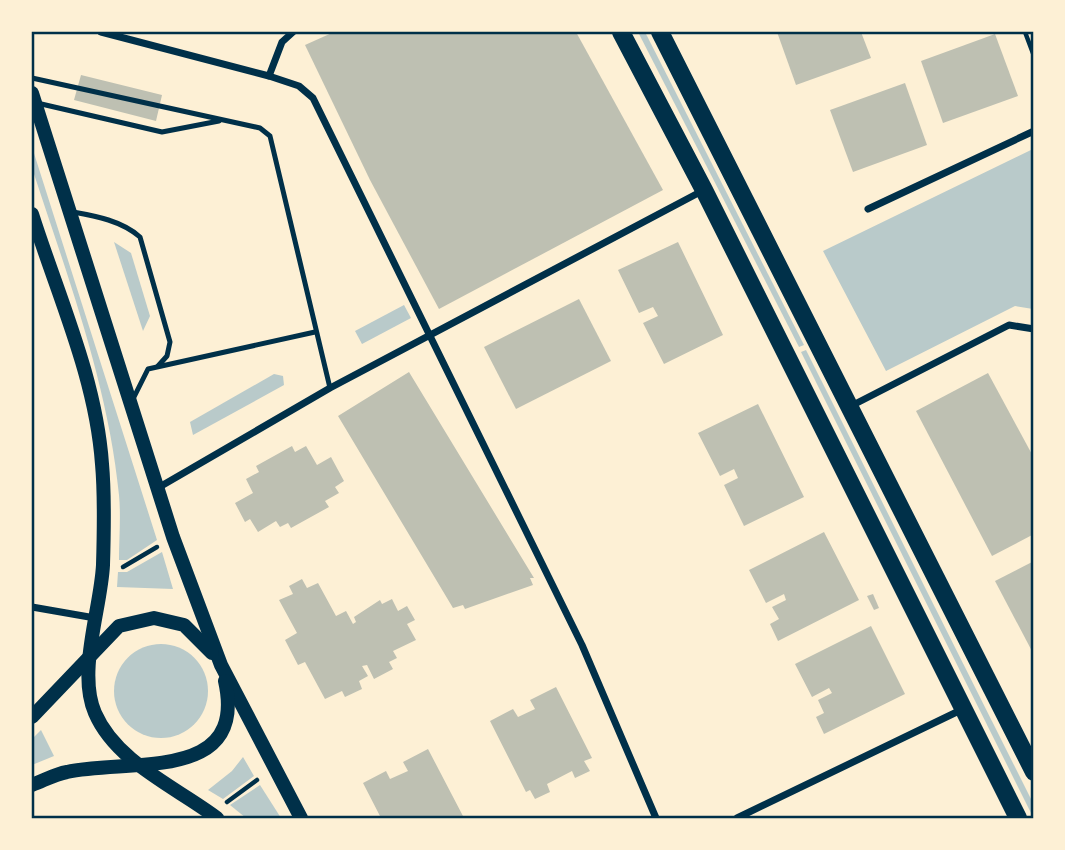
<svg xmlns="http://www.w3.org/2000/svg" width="1065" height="850" viewBox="0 0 1065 850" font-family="'Exo 2',sans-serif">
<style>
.green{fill:#b9caca}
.building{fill:#bec0b2}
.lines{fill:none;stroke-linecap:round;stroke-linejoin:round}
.path{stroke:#003049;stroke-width:4.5}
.service{stroke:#003049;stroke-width:5}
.minor{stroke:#003049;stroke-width:7}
.secondary{stroke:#003049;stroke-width:14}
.primary{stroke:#003049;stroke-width:18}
.neatline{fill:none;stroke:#003049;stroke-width:2.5}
</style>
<rect width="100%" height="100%" fill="#fdf0d5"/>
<g class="green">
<polygon points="638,32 645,32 804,345 799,347"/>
<path d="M 32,147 L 157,540 L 127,560 L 119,560 C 119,539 121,516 119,495 C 108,383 67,275 32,168 Z"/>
<polygon points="1033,149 1033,309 1015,306 886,371 823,251"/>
<polygon points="114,242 131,253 150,316 143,331"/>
<polygon points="404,305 411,318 362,344 355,331"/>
<polygon points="806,350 1033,803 1033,817 801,352"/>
<polygon points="274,374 283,376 284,385 193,435 190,422"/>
<polygon points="162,552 173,589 117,587 118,572 127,572"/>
<circle cx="161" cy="691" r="47"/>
<polygon points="41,730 54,756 32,765 32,739"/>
<polygon points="243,757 254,776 223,799 208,790 232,771"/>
<polygon points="260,785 281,818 246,818 230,805"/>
</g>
<g class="building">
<polygon points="334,32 576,32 663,190 439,309 370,180 305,45"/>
<polygon points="777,32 861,32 871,58 796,85"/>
<polygon points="995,34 1018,96 943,123 921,61"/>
<polygon points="81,75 162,95 156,121 74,100"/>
<polygon points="905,83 927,145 853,172 830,110"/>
<polygon points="678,242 723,335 664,364 643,323 658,316 653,307 639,313 618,270"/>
<polygon points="579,299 611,361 516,409 484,347"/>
<polygon points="409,372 534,578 530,578 533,585 465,609 463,605 453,608 338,416"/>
<polygon points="988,373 1034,458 1034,534 992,556 916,411"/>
<polygon points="758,404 804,497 744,526 724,485 738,478 734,469 720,476 698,433"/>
<polygon points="292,446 295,452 306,446 317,465 331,457 344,481 335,487 339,493 325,501 329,507 291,528 288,523 280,527 276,521 258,532 250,519 245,522 235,503 253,493 246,479 259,472 256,466"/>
<polygon points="824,532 859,600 778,641 770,624 779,619 772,607 786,600 784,594 766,603 749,570"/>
<polygon points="1034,561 1034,655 995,581"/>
<polygon points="302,579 307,588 318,583 336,616 346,611 353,624 356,622 354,617 380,600 382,604 392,599 398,611 407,606 415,620 407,624 416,640 393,651 397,658 389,662 393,669 374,679 367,665 362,666 368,676 359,681 362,689 345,697 342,691 325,699 305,662 298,665 285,640 297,633 279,600 293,594 289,586"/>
<polygon points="873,594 879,608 874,610 867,596"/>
<polygon points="871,626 905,694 824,734 816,717 824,713 818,700 832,693 829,688 812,697 795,664"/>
<polygon points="556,687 592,758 584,761 590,771 575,778 572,771 547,784 550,792 535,799 530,790 526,792 490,721 513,709 518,717 535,709 530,700"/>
<polygon points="428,749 464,818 381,818 363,783 386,771 390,779 408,771 403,762"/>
</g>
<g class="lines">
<g class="path">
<polyline points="1025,32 1034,56"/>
<polyline points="123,567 157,547"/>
<polyline points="227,802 257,780"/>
</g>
<g class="service">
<polyline points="32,78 260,128 270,136 330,388"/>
<polyline points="37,103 162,132 219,121"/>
<path d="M 73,212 C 96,216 122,221 140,237 L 170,342 L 167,356 L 158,366"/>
<polyline points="133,399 148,369 315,332"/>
</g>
<g class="minor">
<polyline points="101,32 269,76 299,86 313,98 582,645 656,818"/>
<polyline points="269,76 282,42 293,32"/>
<polyline points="868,209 1034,131"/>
<polyline points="851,406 1009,325 1034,329"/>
<polyline points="156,489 330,388 704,190"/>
<polyline points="32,607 95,618"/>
<polyline points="737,818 963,709"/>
</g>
<g class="secondary">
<polyline points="32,93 173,537 221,665 301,818"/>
<path d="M 32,214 C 58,296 96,378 102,464 C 105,497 104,532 103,565 C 101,608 77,672 95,713 C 116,762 176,787 217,818"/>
<polyline points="32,717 119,626 154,618 184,625 212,653"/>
<path d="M 32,785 C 43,781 55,774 67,772 C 128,758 248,784 225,681"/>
</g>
<g class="primary">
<polyline points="621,32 704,190 1018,818"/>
<polyline points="660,32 1034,772"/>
</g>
</g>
<rect width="1065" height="850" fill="none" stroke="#fdf0d5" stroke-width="66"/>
<rect x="33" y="33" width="999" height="784" class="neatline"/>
</svg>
